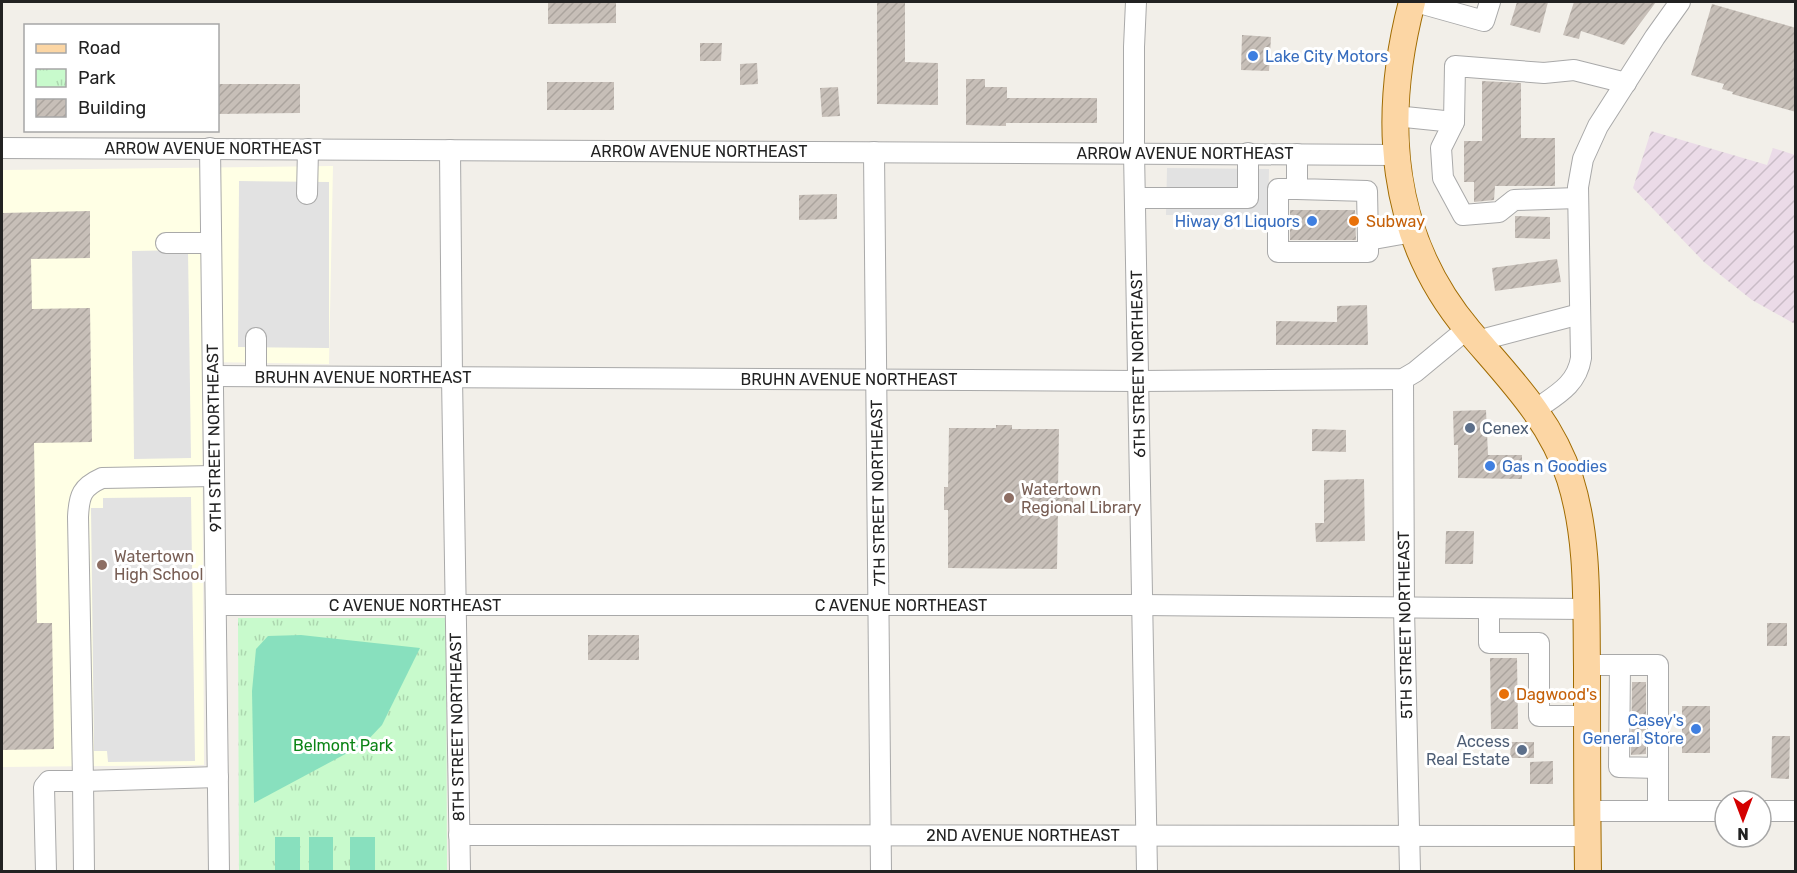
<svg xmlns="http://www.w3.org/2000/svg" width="1797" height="873" viewBox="0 0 1797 873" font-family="Rubik,sans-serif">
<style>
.industrial{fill:url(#industrial-furrows)}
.education{fill:#ffffe5}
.park{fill:url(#park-tufts)}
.pitch{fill:#88e0be}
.parking{fill:#e2e2e2}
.building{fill:url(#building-hatch)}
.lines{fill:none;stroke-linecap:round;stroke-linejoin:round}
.minor-casing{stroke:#a9a9a9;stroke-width:22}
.major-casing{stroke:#a06b00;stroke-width:28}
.minor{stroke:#fff;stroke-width:20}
.major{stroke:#fcd6a4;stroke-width:26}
.shop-dot{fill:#3f7fe0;stroke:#fff;stroke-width:2}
.food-dot{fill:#e8710a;stroke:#fff;stroke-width:2}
.service-dot{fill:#5c6f8a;stroke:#fff;stroke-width:2}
.education-dot{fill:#8d6e63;stroke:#fff;stroke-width:2}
.labels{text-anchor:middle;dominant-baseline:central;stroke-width:6;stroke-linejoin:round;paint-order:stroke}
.shop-label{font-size:16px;fill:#366cbe;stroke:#fff;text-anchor:start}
.street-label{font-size:16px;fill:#222;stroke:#fff}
.food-label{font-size:16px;fill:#c56008;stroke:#fff;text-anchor:start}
.service-label{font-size:16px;fill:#4e5e75;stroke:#fff;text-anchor:start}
.education-label{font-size:16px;fill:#785e54;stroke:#fff;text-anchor:start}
.park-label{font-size:16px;fill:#0c8416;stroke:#fff}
</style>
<defs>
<pattern id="industrial-furrows" width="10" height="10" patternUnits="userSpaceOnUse" patternTransform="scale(1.5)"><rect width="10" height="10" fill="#ebdbe8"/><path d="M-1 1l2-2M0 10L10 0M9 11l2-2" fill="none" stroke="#c9bcc7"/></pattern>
<pattern id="park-tufts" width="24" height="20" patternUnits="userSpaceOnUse" patternTransform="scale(1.5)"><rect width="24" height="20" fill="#c8facc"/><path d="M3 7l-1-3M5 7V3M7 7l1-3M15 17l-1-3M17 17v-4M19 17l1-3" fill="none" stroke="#acd6af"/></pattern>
<pattern id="building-hatch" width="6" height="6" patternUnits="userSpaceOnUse" patternTransform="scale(1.5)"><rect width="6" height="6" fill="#c7bfb8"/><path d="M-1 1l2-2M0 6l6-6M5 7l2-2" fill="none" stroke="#aba49e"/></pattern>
</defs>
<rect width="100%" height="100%" fill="#f2efe9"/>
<polygon class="industrial" points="1651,131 1767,165 1773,148 1795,155 1795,324 1752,300 1704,262 1633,188"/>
<polygon class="education" points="333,166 329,364 202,362 204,765 2,767 2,170"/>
<polygon class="park" points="238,618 446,618 447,871 239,871"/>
<g class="pitch">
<polygon points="301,635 420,648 382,725 364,744 254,803 252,691 256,649 268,636"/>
<rect x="275" y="837" width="25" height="34"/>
<rect x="309" y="837" width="24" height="34"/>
<rect x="350" y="837" width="25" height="34"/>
</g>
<g class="parking">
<polygon points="1167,168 1269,169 1268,216 1166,215"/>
<polygon points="239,181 329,182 329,348 238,347"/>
<polygon points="188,250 191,458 134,459 132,251"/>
<polygon points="191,497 195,761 108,762 107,751 94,751 91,508 103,508 103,498"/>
</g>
<g class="building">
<polygon points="548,2 616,2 616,23 548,24"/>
<polygon points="877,2 905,2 905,62 938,63 938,105 877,104"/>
<polygon points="1517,2 1548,2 1540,33 1510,25"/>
<polygon points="1574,2 1656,2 1624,45 1581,31 1579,39 1563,35"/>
<polygon points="1712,4 1796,28 1796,112 1732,94 1733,92 1722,89 1724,84 1691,75"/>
<polygon points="1242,35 1271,37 1269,71 1241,70"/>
<polygon points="700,43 722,43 721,61 700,61"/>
<polygon points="757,63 758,84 740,85 740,64"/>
<polygon points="966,79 985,79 985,87 1007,87 1007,98 1097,98 1097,123 1006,123 1006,126 966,125"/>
<polygon points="1482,81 1521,83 1521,138 1555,138 1555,186 1495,186 1494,200 1474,202 1474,182 1464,182 1464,141 1482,141"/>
<rect x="547" y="82" width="67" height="28"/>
<polygon points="218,84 300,84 300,113 218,114"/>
<polygon points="838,87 840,116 822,117 820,88"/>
<polygon points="837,194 837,219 799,220 799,195"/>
<polygon points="1290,210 1355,210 1356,240 1290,240"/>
<polygon points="90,211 90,258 31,259 32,309 90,308 92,442 34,443 37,623 52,623 54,749 2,750 2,213"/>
<polygon points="1515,216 1550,217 1550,239 1515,238"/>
<polygon points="1557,259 1561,282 1495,291 1492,268"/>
<polygon points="1367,305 1368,345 1276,345 1276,321 1337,322 1337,306"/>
<polygon points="1486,410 1488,455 1522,455 1522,479 1458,478 1458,445 1454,445 1453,411"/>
<polygon points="996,425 1012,425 1012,429 1059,429 1058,487 1073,487 1073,510 1058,510 1057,569 948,568 948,510 944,510 944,487 948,487 949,428 996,428"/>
<polygon points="1312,429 1346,430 1346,452 1312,451"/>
<polygon points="1364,479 1365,541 1316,542 1315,523 1324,523 1324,480"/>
<polygon points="1446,531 1474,531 1473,564 1445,564"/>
<rect x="1767" y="623" width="20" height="23"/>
<rect x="588" y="635" width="51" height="25"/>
<polygon points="1490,658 1517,658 1518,729 1491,729"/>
<polygon points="1632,682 1646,682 1646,754 1631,755"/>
<rect x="1682" y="706" width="28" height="47"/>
<polygon points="1772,736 1790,736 1789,779 1771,778"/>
<polygon points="1511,742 1534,742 1534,758 1510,758"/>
<polygon points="1553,761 1553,784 1530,784 1530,762"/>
</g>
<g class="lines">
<defs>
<g id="minor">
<polyline points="1136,2 1134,47 1134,152 1147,872"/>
<polyline points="1416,2 1484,21 1490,2"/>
<polyline points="1395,116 1454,122"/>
<polyline points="2,148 1396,155"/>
<polyline points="210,148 219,872"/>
<polyline points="450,150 452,377 460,872"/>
<polyline points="874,152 881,872"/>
<polyline points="1297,154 1297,189 1367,191 1368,240 1413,232"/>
<polyline points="1297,189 1278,189 1278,252 1368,252 1368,240"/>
<polyline points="307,194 308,149"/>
<polyline points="1135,198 1248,198 1248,153"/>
<polyline points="1578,198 1514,200 1499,212 1463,215 1443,178 1441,148 1454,122 1455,66 1544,73 1574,70 1626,83"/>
<polyline points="166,243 211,243"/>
<polyline points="256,338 256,376"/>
<polyline points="1477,341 1580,314"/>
<polyline points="213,376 1138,381 1403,379 1415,372 1467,329"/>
<polyline points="1403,379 1404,609 1410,872"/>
<path d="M 1535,410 C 1556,395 1577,385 1581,358 L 1578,187 L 1583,159 L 1598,126 L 1655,37 L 1680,2"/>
<polyline points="216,605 1141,605 1587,609"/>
<polyline points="1489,609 1489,643 1539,643 1539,716 1587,716"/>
<polyline points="1587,665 1658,665 1658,811"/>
<polyline points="1620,665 1619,767 1658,768"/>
<polyline points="1587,811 1725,811"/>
<polyline points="1761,811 1796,811"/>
<polyline points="459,835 1588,836"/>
<path d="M 46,872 L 44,787 L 49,781 L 83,781 L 78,517 C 79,495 82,487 102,478 L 214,476"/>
<polyline points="84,872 83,781 218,777"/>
</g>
<path id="major" d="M 1412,2 C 1382,117 1388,235 1469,331 C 1508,377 1551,419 1570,479 C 1589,539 1586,605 1587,667 C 1587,735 1587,803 1588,872"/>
</defs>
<use href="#minor" class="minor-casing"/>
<use href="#major" class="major-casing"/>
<use href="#minor" class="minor"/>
<use href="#major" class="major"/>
</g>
<g class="shop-dot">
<circle cx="1253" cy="56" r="6"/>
<circle cx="1312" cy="221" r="6"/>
<circle cx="1490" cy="466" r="6"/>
<circle cx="1696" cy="729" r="6"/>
</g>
<g class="food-dot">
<circle cx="1354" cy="221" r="6"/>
<circle cx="1504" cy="694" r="6"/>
</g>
<g class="service-dot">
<circle cx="1470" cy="428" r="6"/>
<circle cx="1522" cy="750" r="6"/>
</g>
<g class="education-dot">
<circle cx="1009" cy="498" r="6"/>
<circle cx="102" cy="565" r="6"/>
</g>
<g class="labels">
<g class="shop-label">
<text x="1265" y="56">Lake City Motors</text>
<text x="1300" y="221" text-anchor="end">Hiway 81 Liquors</text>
<text x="1502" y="466">Gas n Goodies</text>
<text x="1684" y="720" text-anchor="end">Casey's<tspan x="1684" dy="18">General Store</tspan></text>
</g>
<g class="street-label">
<text x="213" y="148">ARROW AVENUE NORTHEAST</text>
<text x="699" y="151">ARROW AVENUE NORTHEAST</text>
<text x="1185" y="153">ARROW AVENUE NORTHEAST</text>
<text transform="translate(1138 364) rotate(-91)">6TH STREET NORTHEAST</text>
<text x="363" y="377">BRUHN AVENUE NORTHEAST</text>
<text x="849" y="379">BRUHN AVENUE NORTHEAST</text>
<text transform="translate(214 438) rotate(-91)">9TH STREET NORTHEAST</text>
<text transform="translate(878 493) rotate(-91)">7TH STREET NORTHEAST</text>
<text x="415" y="605">C AVENUE NORTHEAST</text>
<text x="901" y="605">C AVENUE NORTHEAST</text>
<text transform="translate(1405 625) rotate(-91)">5TH STREET NORTHEAST</text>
<text transform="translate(457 727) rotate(-91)">8TH STREET NORTHEAST</text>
<text x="1023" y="835">2ND AVENUE NORTHEAST</text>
</g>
<g class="food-label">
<text x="1366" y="221">Subway</text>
<text x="1516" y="694">Dagwood's</text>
</g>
<g class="service-label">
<text x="1482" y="428">Cenex</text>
<text x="1510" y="741" text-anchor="end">Access<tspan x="1510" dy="18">Real Estate</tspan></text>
</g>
<g class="education-label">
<text x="1021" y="489">Watertown<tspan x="1021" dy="18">Regional Library</tspan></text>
<text x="114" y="556">Watertown<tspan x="114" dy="18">High School</tspan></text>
</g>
<g class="park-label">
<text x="343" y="745">Belmont Park</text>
</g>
</g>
<rect width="1797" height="873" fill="none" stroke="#222222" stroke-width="6"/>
<rect x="24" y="24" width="195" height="108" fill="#ffffff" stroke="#a7a7a7" stroke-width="1.5"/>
<rect x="36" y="44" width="30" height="9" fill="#fcd6a4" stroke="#a7a7a7" stroke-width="1.5"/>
<text x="78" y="54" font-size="18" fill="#222222">Road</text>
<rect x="36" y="69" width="30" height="18" fill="url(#park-tufts)" stroke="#a7a7a7" stroke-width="1.5"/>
<text x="78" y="84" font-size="18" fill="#222222">Park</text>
<rect x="36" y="99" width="30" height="18" fill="url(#building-hatch)" stroke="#a7a7a7" stroke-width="1.5"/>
<text x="78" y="114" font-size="18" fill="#222222">Building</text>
<g transform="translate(1743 819) rotate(180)"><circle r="28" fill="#ffffff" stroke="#a7a7a7" stroke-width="1.5"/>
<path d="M0-4.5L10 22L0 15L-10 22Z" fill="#d40000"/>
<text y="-9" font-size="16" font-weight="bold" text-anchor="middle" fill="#222222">N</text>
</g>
</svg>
